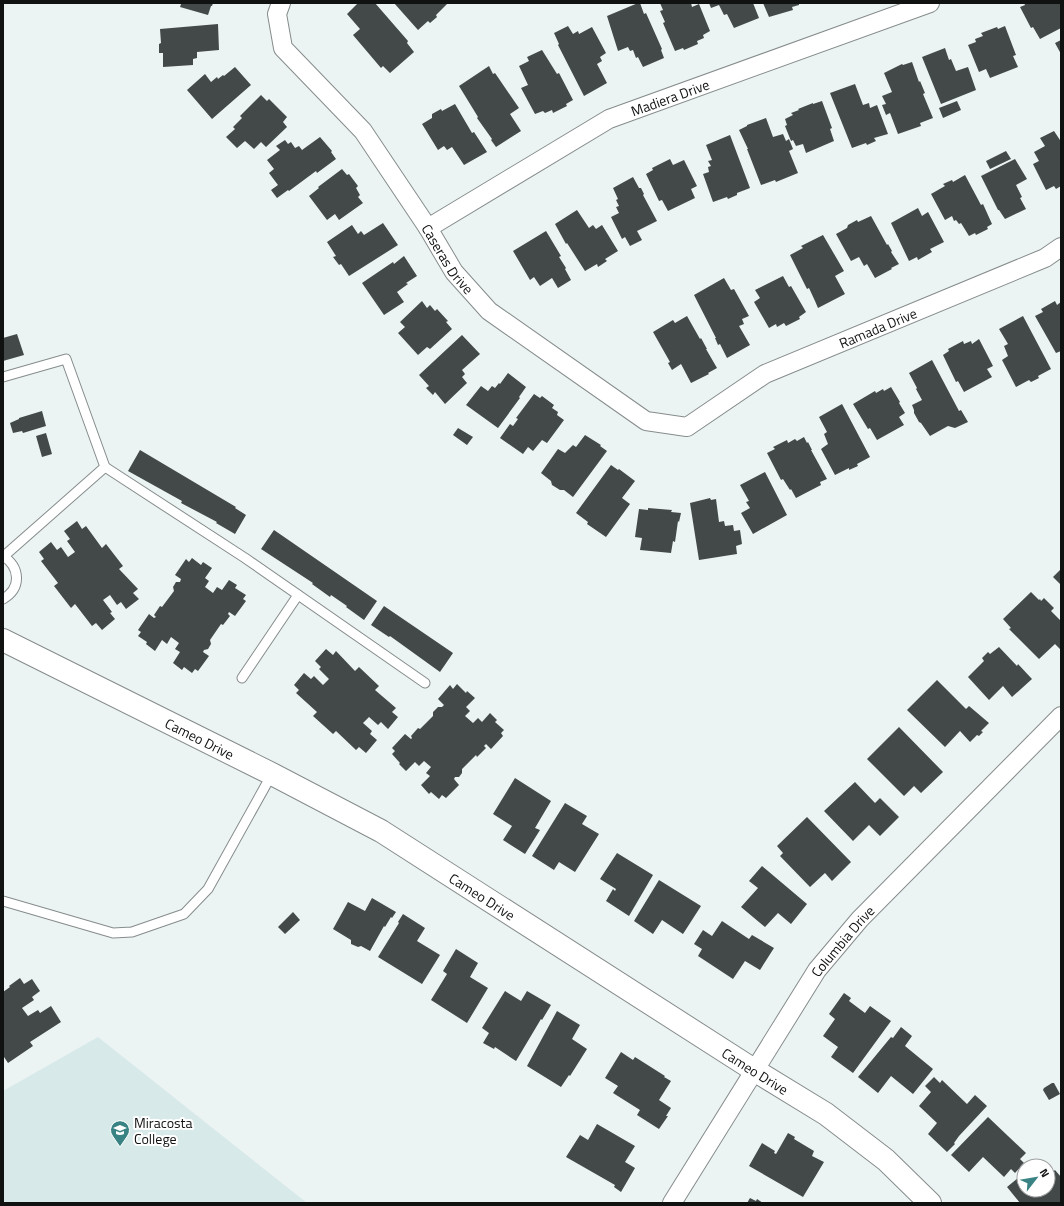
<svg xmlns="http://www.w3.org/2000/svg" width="1064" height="1206" viewBox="0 0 1064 1206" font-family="'Titillium Web',sans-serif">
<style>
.built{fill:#d8e9e9}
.building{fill:#434949}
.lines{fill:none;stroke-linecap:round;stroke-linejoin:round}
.lane-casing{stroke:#868c8c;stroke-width:11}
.street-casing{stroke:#868c8c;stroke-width:20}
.secondary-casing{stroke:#868c8c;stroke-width:24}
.lane{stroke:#fff;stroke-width:9}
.street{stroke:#fff;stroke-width:18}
.secondary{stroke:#fff;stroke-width:22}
.labels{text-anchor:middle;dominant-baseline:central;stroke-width:4;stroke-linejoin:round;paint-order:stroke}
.street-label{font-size:14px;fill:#101212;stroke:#fff}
.poi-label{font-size:14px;fill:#101212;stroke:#fff;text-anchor:start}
</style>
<rect width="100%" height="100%" fill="#ecf3f3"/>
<polygon class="built" points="98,1037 307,1203 3,1203 3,1091"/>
<g class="building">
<polygon points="178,3 213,3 212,6 211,6 208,15 180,7 181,4"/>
<polygon points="358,3 375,3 408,41 407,43 414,52 390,73 383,66 381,68 353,35 360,29 347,14"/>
<polygon points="394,3 446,3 447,4 436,15 437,17 430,23 428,21 418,30"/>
<polygon points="638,3 640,3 644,14 646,13 662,49 661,50 664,58 643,67 638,57 636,58 633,50 630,51 628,47 618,51 607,16"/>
<polygon points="660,3 691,3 692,7 699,4 710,31 703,35 704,38 697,41 698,44 684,50 683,48 675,51 663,23 665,22 660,11 663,10"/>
<polygon points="709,3 753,3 759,18 734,28 727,14 724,15 719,5 711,8"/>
<polygon points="763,3 799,3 799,5 792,7 793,10 769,17"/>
<polygon points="1024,3 1061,3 1061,28 1040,39 1033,27 1031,28 1020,7 1025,5"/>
<polygon points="218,24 219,50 197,52 197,58 193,59 193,65 163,67 163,53 159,53 159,44 161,43 160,29"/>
<polygon points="568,26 573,34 578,31 579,34 592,27 606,53 600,57 602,61 597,64 607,83 584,96 558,45 559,44 554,33"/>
<polygon points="1005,26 1016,55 1013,56 1018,67 990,78 986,69 979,72 968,45 976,42 975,39 983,36 981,33 997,27 998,29"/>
<polygon points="1061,40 1061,54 1055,43"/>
<polygon points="945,48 949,60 951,59 956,71 968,67 976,90 941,104 922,57"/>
<polygon points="542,50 557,74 559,73 573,100 566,104 567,106 553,113 552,110 545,113 543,111 535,114 521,88 528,85 519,66 529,61 527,57"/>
<polygon points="912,62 919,82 920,81 925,93 923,94 933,118 920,123 921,126 898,134 890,113 886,115 882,105 886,104 882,96 892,92 884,73 902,64 903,65"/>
<polygon points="489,66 493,74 495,73 519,108 510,114 521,131 496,147 491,140 492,139 477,118 478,117 459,86"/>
<polygon points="235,67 251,85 212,119 187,90 205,74 211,82 217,77 218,79 223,75 224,76"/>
<polygon points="855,84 863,105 869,103 870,108 877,105 888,134 874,138 876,141 867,145 866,143 852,148 830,93"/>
<polygon points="261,95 267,101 269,99 287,117 283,122 287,127 266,147 261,142 254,149 245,141 237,148 226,137 235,129 233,127 242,118 240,116"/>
<polygon points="822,101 832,128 830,129 834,141 806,153 803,144 796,146 793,140 791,141 785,126 787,125 785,119 793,115 791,113 799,110 798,109 813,103 813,104"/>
<polygon points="957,101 961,110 943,118 939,108"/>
<polygon points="455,104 472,133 474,132 487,152 464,165 452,147 447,150 444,146 438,150 422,124 432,118 432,114 441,109 442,111"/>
<polygon points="766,118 773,137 783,134 786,141 789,139 793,149 789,151 798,173 776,182 775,180 761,185 747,149 748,149 739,130 747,126 747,125"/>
<polygon points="1054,131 1060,140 1061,139 1061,186 1056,189 1054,186 1046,190 1033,164 1039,161 1034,152 1045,146 1040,138"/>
<polygon points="730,135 750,188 737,193 737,195 728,199 727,197 713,202 703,174 709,172 708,167 711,166 708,161 712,160 706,145"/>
<polygon points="320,137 332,151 331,152 336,159 317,173 316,171 289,191 288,190 277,198 271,190 278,185 269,173 274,169 267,160 280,150 276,146 285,140 288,144 291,142 295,148 299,146 302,150"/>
<polygon points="1006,151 1011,159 990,169 986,161"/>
<polygon points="670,159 673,165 684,160 697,186 691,189 695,198 668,211 662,200 659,201 646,174 653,170 652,168"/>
<polygon points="1015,159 1027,179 1016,185 1022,197 1020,198 1026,209 1005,219 999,210 998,210 981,176"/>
<polygon points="342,169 347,175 349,174 358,186 356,188 360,195 358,197 363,203 339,220 335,214 327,220 309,196 319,188 318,187"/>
<polygon points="965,175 981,205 983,204 992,224 987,227 988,229 976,235 975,233 969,236 961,223 959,224 956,220 954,221 952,216 945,220 931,194 945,186 943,184 952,180 953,182"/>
<polygon points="633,177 639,188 641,188 644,194 643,195 657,221 637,231 642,240 630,246 625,237 622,239 611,217 619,213 616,207 619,206 616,200 618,199 613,188"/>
<polygon points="918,208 922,216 928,212 944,242 930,249 932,252 918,260 917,257 909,261 891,223"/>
<polygon points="577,210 589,228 593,225 596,229 602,225 618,251 605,259 607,261 598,267 597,264 585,271 567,243 566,244 555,224"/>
<polygon points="871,216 887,245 888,244 892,251 891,252 899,264 891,268 892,269 875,278 867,264 864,266 859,257 851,261 836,234 847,228 848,225 857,220 858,222"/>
<polygon points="383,223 398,245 349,276 341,264 339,265 333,257 336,256 327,242 352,225 358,234 361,231 364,235"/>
<polygon points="546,231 561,256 559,257 566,268 565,269 571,280 558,288 552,278 540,286 534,277 530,280 513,251"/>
<polygon points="823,235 844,271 835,276 845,294 818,308 815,301 809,288 807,289 790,255 803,248 801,246"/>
<polygon points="404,256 417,276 406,283 408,284 397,292 404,302 384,315 362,283 393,262 394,264"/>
<polygon points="783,276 789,287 791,286 806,312 799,317 800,319 786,326 784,323 777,327 776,324 769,328 754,302 760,298 755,290"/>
<polygon points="724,278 731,290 734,289 749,316 742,319 744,324 739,326 750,345 727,358 720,344 718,345 715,338 716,338 694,295"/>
<polygon points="422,301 427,308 430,305 435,311 437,309 448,321 446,322 452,329 430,349 427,347 418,355 398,333 405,327 400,322"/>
<polygon points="1055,301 1057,305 1061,302 1061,351 1056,353 1035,316 1043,312 1041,309"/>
<polygon points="687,316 700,339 701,338 707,349 706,349 717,368 708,373 709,374 691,383 681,364 672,370 668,363 670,362 653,332 673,320 675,323"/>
<polygon points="1023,316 1051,369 1038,376 1039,378 1031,382 1029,380 1016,387 1002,360 1008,356 1004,346 1008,344 999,329"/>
<polygon points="17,334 24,355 3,361 3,338"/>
<polygon points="462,335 480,354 462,370 465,374 462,377 467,383 445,404 435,392 433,395 426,388 429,386 419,375"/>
<polygon points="979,339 993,366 987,369 992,377 964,392 958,381 956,382 943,355 949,351 948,349 963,341 964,344 971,341 972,344"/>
<polygon points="932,360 959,411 961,410 968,422 955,428 948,426 930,436 921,423 919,422 914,413 914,410 912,405 922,400 916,389 917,388 909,373"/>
<polygon points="508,373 526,387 519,397 520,398 498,428 466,405 481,386 488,391 492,386 495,388 499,383 500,384"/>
<polygon points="891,387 900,402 899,403 905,413 899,417 904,425 877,440 870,428 868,429 853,404 875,391 876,393 883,389 884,391"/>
<polygon points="534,394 540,398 542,396 554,405 552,408 558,412 557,415 564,420 547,443 542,440 533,451 528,447 523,454 500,438 510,424 513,426 518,419 516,418"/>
<polygon points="842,404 870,457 857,464 858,466 849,470 849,468 835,475 821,449 828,444 824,434 827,432 819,417"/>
<polygon points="42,411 46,426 23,433 22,431 13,433 10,423 19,419 19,418"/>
<polygon points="458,428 473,437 467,445 453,435"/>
<polygon points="46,433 52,454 42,457 36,436"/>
<polygon points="585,435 601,445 600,446 607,451 573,497 564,490 560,490 552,485 551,481 541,473 558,449 565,453 573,445 576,447"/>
<polygon points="804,437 807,443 808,442 812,450 811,450 827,479 820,482 821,485 796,498 791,489 790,490 783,479 781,480 767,453 775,449 773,447 787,440 788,443 795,439 797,441"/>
<polygon points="140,450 236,507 235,508 246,515 235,534 216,523 217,522 181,503 182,501 128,471"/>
<polygon points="611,465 618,470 619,469 635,481 622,498 630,504 606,537 587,524 588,522 576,513"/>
<polygon points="765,472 787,515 753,534 741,513 750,508 746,502 749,501 740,485"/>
<polygon points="710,498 711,500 716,499 719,522 724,521 725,526 733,525 734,531 740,530 742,544 736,546 737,554 699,560 690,503"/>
<polygon points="648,508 672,510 671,512 681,513 679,522 678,521 675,542 673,541 671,553 640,550 642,538 635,537 639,509 648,510"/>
<polygon points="77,521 82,529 86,526 102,548 106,544 123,566 119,569 138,589 133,593 139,599 126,609 121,602 117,605 110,595 103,600 112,612 110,613 115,619 102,630 96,623 92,626 75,604 71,608 54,586 58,583 41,561 44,559 39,552 51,542 57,550 61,547 68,557 75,552 67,541 70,539 64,531"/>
<polygon points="274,530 377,601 364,620 346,607 347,606 331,595 330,597 312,584 313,583 261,549"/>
<polygon points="192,558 201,565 203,562 212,568 205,578 209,581 205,587 213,593 217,587 222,590 229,580 237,585 235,588 246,595 243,599 246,601 235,616 229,612 228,614 230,616 223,625 221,624 210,640 211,644 208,649 204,650 203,652 209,656 198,671 195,669 192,673 184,667 182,670 173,663 180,652 175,649 179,643 171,637 167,644 162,640 155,651 146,644 147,642 138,636 141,632 138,630 149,614 154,618 156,617 154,615 160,606 162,607 174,591 173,587 176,582 180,582 181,579 175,575 186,559 189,562"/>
<polygon points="1061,569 1061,585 1053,577"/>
<polygon points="1031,592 1039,600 1040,599 1041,601 1044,598 1054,608 1051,611 1061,621 1061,650 1055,644 1039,659 1009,629 1011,628 1003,619"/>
<polygon points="384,606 453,653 440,672 390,636 389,637 371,625"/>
<polygon points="999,647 1017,666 1018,664 1032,679 1012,697 1003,686 989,700 968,677 984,661 982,658 988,652 990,654"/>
<polygon points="326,649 333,655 336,651 355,671 359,667 379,686 375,690 396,708 392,712 398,717 388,729 381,722 378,725 369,717 363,723 372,731 370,734 377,740 366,753 359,747 356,750 336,731 333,734 313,716 317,712 296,693 299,690 294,685 304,673 311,679 314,676 323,685 329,679 319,669 321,667 315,661"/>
<polygon points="937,680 966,709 969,706 989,723 981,731 983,732 979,736 977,735 970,742 960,731 945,747 907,710"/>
<polygon points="457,684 466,693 467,691 475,698 466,707 470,711 465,716 473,723 478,718 482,722 490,713 497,720 495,722 504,730 501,733 503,736 491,749 486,744 484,746 486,748 477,757 476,755 462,769 462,773 459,777 455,777 454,779 459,785 446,798 442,795 439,799 431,792 429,794 421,785 430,776 426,773 431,767 424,761 419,766 415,762 406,771 399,764 400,763 392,754 395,751 392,748 405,734 411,739 412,738 411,736 418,728 420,729 433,716 433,712 438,707 442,707 444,705 438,699 450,685 453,689"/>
<polygon points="899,727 943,772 921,793 914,786 904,796 867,759"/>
<polygon points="515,778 551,801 535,828 540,830 525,854 503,840 512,826 493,814"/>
<polygon points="855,782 875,803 880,798 899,817 880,836 869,825 853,841 824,811"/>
<polygon points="565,803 587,816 582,824 599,834 575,872 559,862 554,870 532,856"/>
<polygon points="807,817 851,862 832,881 825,873 810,887 780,856 783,853 777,846"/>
<polygon points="617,853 653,875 629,916 606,901 613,889 615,891 616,889 600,879"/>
<polygon points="762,866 807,904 791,924 778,913 765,927 741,907 758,888 749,881"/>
<polygon points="659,880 701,906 683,934 662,920 653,934 634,921"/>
<polygon points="372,898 396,912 392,918 391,917 385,927 384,926 370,951 361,946 358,947 351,944 351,940 333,929 348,902 365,911"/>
<polygon points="293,912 300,920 285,934 278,927"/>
<polygon points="403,914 425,928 417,941 440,955 422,984 378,957 399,923 398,922"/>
<polygon points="722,921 749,939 752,935 774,948 760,970 745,961 733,979 698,956 702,949 694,944 703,930 712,936"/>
<polygon points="456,949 478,963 470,977 488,988 467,1023 431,1000 447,974 443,971"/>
<polygon points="20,978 24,984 32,979 40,991 32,997 34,1000 22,1008 28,1016 38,1010 40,1013 51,1006 61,1022 30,1042 33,1046 8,1063 4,1057 3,1058 3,992 10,987 9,986"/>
<polygon points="505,991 521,1001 527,991 551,1005 542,1020 541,1019 516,1061 495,1047 494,1049 483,1043 489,1033 482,1028"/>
<polygon points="844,993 851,998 849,1001 865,1013 870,1006 891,1021 853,1073 831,1057 838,1047 823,1036 835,1019 829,1014"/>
<polygon points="557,1011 580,1025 572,1039 587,1049 570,1076 569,1075 561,1087 527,1066"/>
<polygon points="901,1027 912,1036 905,1046 933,1069 913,1094 891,1076 878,1093 858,1077 891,1037 893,1038"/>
<polygon points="621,1052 633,1060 635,1057 665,1076 664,1077 671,1081 659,1100 671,1108 666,1116 668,1116 659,1129 637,1115 640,1110 613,1093 618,1086 605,1078"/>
<polygon points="934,1077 940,1083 942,1080 967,1104 975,1095 987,1106 959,1136 954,1143 955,1144 947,1152 928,1134 937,1123 919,1106 931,1092 925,1086"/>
<polygon points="1052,1083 1054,1083 1060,1094 1049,1100 1043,1090 1044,1088"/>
<polygon points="988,1117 1026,1153 1020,1159 1024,1163 1015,1173 1011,1169 1004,1177 983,1157 969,1172 951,1155"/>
<polygon points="597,1124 635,1146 625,1162 635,1168 621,1192 614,1187 615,1185 566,1157 580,1135 588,1140"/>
<polygon points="788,1133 795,1137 794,1139 814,1151 812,1156 824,1162 803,1197 749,1166 762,1143 775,1151 774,1153 776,1154"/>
<polygon points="1055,1170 1061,1177 1061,1203 1020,1203 1007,1187 1024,1173 1024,1190 1048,1190 1048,1176"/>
<polygon points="750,1198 756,1201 757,1199 763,1203 747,1203"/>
</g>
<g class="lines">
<defs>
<g id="lane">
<polyline points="3,377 66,359 105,467 4,556"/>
<polyline points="105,467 245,558 425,683"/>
<path d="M 3,556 C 20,567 22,588 3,599"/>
<polyline points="242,678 298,595"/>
<polyline points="3,901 113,933 132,932 184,914 208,889 272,774"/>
</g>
<g id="street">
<path id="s1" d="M 281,3 L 277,14 L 283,48 L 363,131 L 428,228 L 454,272 L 489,311 L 646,421 L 687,427 L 765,374 L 1045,258 L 1061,247"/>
<path id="s2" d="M 428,228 L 609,119 L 930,3"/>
<path id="s3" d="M 672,1203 L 817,970 L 860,919 L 1061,716"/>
</g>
<g id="secondary">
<path id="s4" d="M 3,640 L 272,774 L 381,831 L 754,1070 L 826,1114 L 886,1160 L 930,1203"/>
</g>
</defs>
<use href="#lane" class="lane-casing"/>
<use href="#street" class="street-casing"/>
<use href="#secondary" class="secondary-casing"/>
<use href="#lane" class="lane"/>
<use href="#street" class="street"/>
<use href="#secondary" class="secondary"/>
</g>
<defs>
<symbol id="university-pin" viewBox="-11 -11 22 30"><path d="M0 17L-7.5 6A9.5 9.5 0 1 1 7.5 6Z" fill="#3a8384" stroke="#fff"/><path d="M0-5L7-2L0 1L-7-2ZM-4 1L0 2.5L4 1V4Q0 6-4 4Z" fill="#fff"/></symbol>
</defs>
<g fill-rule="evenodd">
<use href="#university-pin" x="109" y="1119" width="22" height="30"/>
</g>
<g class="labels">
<g class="street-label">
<text stroke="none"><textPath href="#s2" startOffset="276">Madiera Drive</textPath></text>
<text stroke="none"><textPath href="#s1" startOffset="315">Caseras Drive</textPath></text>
<text stroke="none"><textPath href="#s1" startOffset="831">Ramada Drive</textPath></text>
<text stroke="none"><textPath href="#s4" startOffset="220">Cameo Drive</textPath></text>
<text stroke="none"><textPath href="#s4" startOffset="544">Cameo Drive</textPath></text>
<text stroke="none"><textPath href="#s3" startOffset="313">Columbia Drive</textPath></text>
<text stroke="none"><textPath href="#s4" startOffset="868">Cameo Drive</textPath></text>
</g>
<g class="poi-label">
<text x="134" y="1122">Miracosta<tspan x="134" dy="16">College</tspan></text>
</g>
</g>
<rect width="1064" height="1206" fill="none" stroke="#101212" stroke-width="8"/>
<g transform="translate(1036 1178) rotate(59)"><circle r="19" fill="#ffffff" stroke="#9fa0a0"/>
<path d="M0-3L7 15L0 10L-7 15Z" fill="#3a8384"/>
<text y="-6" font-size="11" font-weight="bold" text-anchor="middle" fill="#101212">N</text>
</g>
</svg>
